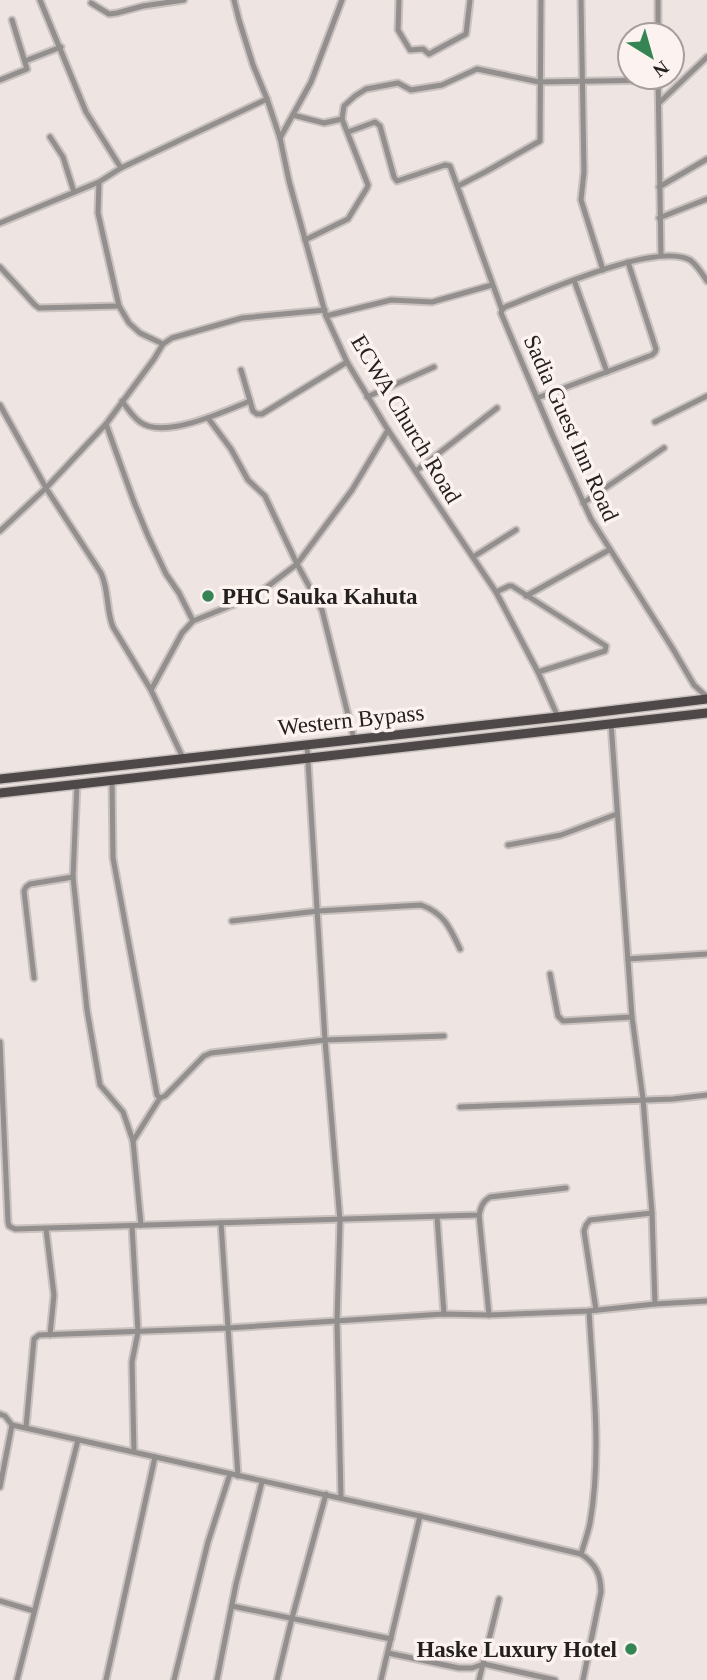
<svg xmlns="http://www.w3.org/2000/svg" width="707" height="1680" viewBox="0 0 707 1680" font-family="'Times New Roman',serif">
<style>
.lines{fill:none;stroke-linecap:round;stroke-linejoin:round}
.street-casing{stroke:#c9c2bf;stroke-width:9}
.primary-casing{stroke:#c9c2bf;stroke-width:12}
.street{stroke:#938f8f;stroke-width:5}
.primary{stroke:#4f4848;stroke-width:9}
.poi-dot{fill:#348454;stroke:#fcf2ef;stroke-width:2.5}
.labels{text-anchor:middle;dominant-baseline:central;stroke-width:7;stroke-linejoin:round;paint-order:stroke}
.street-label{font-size:23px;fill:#23201f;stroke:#fcf2ef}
.poi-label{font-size:23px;font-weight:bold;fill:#23201f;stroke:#fcf2ef;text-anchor:start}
</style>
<rect width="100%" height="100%" fill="#eee5e2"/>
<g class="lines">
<defs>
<g id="street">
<polyline points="40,0 86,112 121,168"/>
<polyline points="234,0 239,20 253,65 267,99 280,138 289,181 326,316 347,362 388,430 496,592 538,672 558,717"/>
<polyline points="399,0 398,30 410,50 423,49 429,54 466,34 470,0"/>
<polyline points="581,0 584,172 581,200 603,270"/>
<polyline points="91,3 109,14 117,13 143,6 184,0"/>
<polyline points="658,35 658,0"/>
<polyline points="25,61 61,47"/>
<polyline points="658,77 661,255"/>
<polyline points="0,80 27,69 12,20"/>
<polyline points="659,103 707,57"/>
<polyline points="293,115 324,123 342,119"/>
<polyline points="348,132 375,122 380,126 394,177 397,181 445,165 450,166 502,310 501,313 553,436 591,519 673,649 694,685 707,697"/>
<polyline points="50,137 63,157 74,192"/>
<polyline points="280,138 311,82 342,0"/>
<polyline points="99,182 98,213 119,306 129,323 140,333 163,344"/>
<polyline points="458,186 487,171 540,141 541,0"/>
<polyline points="659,187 707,159"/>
<polyline points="659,218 707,199"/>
<polyline points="0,223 99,182 121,168 267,99"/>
<polyline points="305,240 348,219 367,188 368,185 342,119 344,106 355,96 366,89 398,83 411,90 442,85 477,69 539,82 658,80"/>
<polyline points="0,267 35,305 39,308 119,306"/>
<polyline points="574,280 607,372"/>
<path d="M 502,310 L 505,307 C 542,293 655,241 690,260 C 697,265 702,273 707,281"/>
<polyline points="326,316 391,300 432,302 492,285"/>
<polyline points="241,370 253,411 257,414 262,414 347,362"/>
<polyline points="367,397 434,367"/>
<polyline points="537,398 652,355 655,352 656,349 628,262"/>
<path d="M 122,401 C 127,408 133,417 140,422 C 164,440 225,411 250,401"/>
<path d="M 0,405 L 46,488 L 101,573 C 109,590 106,610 113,627 L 151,690"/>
<polyline points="208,418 231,449 248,480 265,496 297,564 322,610 354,739"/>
<polyline points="655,422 707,396"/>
<polyline points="106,424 134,502 148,536 166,574 179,593 193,621"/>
<polyline points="416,471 497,408"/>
<polyline points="583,503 664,448"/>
<polyline points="0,531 46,488 106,424 154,359 163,344 172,338 242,318 325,310"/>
<polyline points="473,557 516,530"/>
<polyline points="496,592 509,586 512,586 606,646 605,651 538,672"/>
<polyline points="526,596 609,550"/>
<polyline points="611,723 632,1017 643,1099 652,1213 655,1304"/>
<polyline points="307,745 325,1040 340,1221 337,1321 341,1498"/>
<polyline points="183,758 151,690 182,633 193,621 240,602 267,587 297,564 352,490 388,430"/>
<polyline points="112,779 113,858 157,1095 160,1098 165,1096 204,1056 211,1053 325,1040 444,1036"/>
<polyline points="77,783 73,877 87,1010 100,1085 123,1112 133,1141 141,1225"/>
<polyline points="508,845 561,835 617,814"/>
<path d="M 232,921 L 318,911 L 421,905 C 444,913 450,928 460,949"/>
<polyline points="628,959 707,954"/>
<polyline points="550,974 557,1011 558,1016 563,1021 632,1017"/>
<polyline points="34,978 24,891 26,887 30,884 73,877"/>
<path d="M 0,1042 L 8,1222 L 9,1226 L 15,1229 L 479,1215 C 481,1207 482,1202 490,1197 L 566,1188"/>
<polyline points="460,1107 673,1099 707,1095"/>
<polyline points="133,1141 160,1098"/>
<polyline points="479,1215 489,1315"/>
<polyline points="437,1217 444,1314"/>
<polyline points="221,1223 238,1476"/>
<polyline points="132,1226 138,1332 132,1362 134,1452"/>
<polyline points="46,1229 54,1295 50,1335"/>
<polyline points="596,1310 584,1231 586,1225 590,1220 652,1213"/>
<path d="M 0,1414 L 5,1416 L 12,1425 L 420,1516 L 581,1554 C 596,1564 601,1575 601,1592 L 583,1680"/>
<polyline points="26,1427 34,1339 39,1335 228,1328 444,1314 489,1315 589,1311 655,1304 707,1301"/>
<polyline points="0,1487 12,1425"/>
<path d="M 581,1554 C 584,1544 588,1533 590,1523 C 602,1454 593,1381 589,1311"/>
<polyline points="0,1601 34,1611"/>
<polyline points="232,1606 391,1639"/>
<polyline points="388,1653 459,1668 472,1668 484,1664 555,1680"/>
<polyline points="17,1680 78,1440"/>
<polyline points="106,1680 155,1457"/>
<polyline points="174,1680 208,1542 230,1474"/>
<polyline points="217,1680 236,1584 262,1482"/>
<polyline points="277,1680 292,1618 326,1494"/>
<polyline points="381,1680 420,1516"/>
<polyline points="479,1680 499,1599"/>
</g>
<g id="primary">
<polyline points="0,779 558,717 707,699"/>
<polyline points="0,793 707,713"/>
</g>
</defs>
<use href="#street" class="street-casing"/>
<use href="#primary" class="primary-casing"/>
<use href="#street" class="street"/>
<use href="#primary" class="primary"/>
</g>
<g class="poi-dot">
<circle cx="208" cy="596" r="7"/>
<circle cx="631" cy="1649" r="7"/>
</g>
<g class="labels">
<g class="street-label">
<text transform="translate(406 419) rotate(59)">ECWA Church Road</text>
<text transform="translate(571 428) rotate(66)">Sadia Guest Inn Road</text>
<text transform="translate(351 720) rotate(-6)">Western Bypass</text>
</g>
<g class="poi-label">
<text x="222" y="596">PHC Sauka Kahuta</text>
<text x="617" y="1649" text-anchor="end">Haske Luxury Hotel</text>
</g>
</g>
<g transform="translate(651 56) rotate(143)"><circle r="33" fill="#fcf2ef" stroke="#a59e9c" stroke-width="2"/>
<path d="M0-5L12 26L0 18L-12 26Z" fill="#348454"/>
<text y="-10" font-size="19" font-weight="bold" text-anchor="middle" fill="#23201f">N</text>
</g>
</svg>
